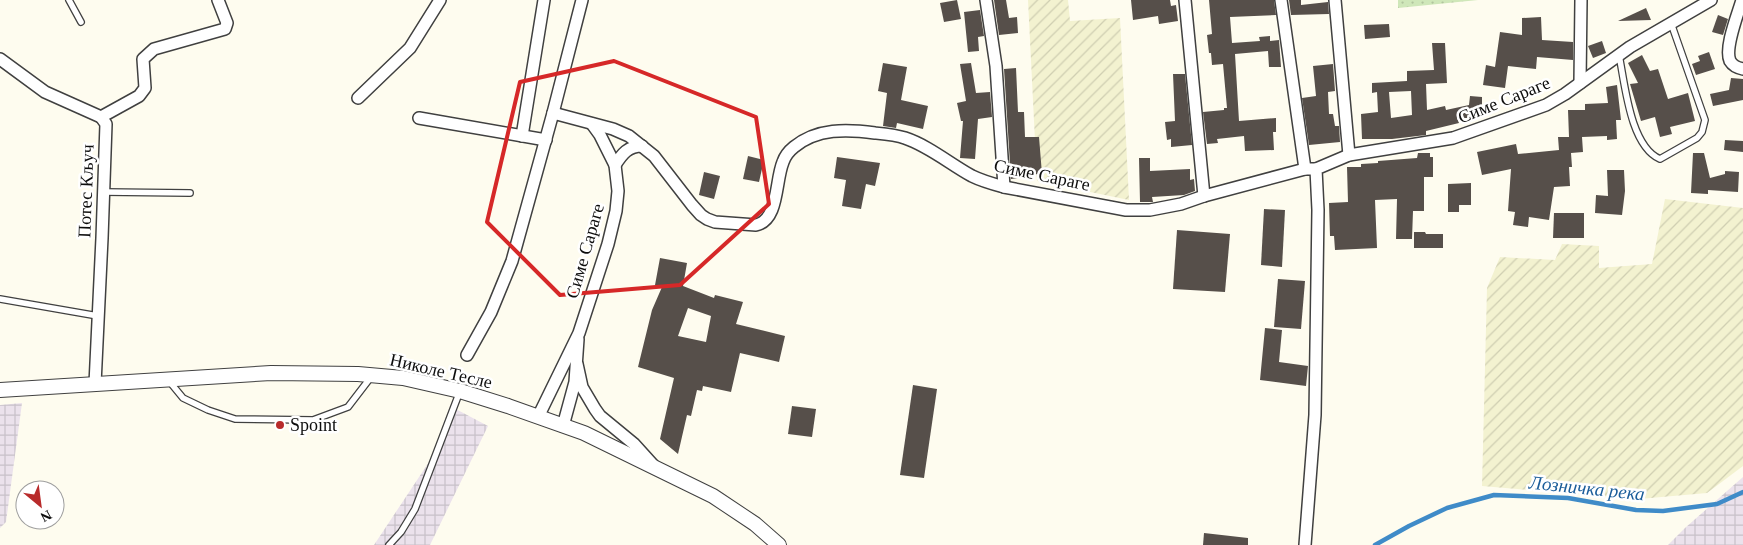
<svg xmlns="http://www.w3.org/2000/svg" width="1743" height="545" viewBox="0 0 1743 545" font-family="'Times New Roman',serif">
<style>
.industrial{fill:url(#industrial-grid)}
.farmland{fill:url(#farmland-furrows)}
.garden{fill:url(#garden-dots)}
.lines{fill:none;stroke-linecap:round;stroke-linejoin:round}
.stream{stroke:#3f8bc8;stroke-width:4.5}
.building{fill:#564f4a;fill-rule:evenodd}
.service-casing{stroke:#404040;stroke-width:8}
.minor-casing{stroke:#404040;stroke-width:14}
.tertiary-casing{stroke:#404040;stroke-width:16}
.service{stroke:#fff;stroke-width:5.5}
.minor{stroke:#fff;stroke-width:11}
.tertiary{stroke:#fff;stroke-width:14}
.marked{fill:none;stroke:#d62828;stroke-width:4;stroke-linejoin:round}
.poi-dot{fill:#b82b2b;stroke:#fff;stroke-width:2}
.labels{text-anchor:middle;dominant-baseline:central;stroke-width:5;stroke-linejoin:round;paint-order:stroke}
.street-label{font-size:18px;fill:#0d0d0d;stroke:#fff}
.poi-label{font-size:18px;fill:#0d0d0d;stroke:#fff;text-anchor:start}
.water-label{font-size:19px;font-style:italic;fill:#1b5d9a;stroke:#fff}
</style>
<defs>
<pattern id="industrial-grid" width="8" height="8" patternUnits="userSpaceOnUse" patternTransform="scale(1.25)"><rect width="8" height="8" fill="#ebe2ec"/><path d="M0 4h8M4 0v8" fill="none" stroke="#c8c1c9"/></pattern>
<pattern id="farmland-furrows" width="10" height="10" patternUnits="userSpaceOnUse" patternTransform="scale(1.25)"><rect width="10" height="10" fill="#f3f2d0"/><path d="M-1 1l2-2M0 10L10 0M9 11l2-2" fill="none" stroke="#cfceb1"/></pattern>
<pattern id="garden-dots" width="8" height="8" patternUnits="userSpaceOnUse" patternTransform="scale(1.25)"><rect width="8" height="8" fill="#cfe7b9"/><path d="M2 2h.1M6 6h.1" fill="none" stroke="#b1c59e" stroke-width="1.8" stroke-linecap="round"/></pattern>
</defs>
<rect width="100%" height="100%" fill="#fefcef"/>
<g class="industrial">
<polygon points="22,403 6,522 0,528 0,405"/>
<polygon points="450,406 488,426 430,545 374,545 431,459"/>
<polygon points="1743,477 1743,545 1668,545 1685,528"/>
</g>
<g class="farmland">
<polygon points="1028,0 1068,0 1070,21 1120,18 1129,200 1037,181"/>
<polygon points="1665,199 1743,208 1743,466 1707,493 1639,499 1482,486 1487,288 1500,257 1555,260 1562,244 1599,246 1599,268 1652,264"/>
</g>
<polygon class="garden" points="1398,0 1478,0 1398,8"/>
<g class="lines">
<polyline class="stream" points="1375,545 1409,526 1447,508 1494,495 1568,498 1636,510 1663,511 1717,504 1743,492"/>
</g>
<g class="building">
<polygon points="957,0 961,19 944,22 940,3"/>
<polygon points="994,0 1006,0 1009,18 1017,17 1018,33 999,35"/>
<polygon points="1131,0 1170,0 1171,6 1176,5 1178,21 1159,24 1158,16 1133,20"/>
<polygon points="1209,0 1274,0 1276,15 1230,17 1232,43 1260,41 1259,37 1270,36 1270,41 1279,40 1281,67 1269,67 1268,51 1235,54 1239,121 1276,118 1276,132 1273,132 1274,150 1245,151 1244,136 1217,139 1218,143 1207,144 1203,112 1224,110 1224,108 1227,108 1223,64 1212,65 1211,53 1209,53 1207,35 1212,34"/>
<polygon points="1289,0 1301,0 1301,5 1328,2 1329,14 1291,15"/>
<polygon points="1646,8 1651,20 1618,21"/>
<polygon points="980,10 984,36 978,37 979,51 968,52 964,12"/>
<polygon points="1718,15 1728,19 1723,35 1712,32"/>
<polygon points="1541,17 1542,40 1573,42 1573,60 1537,57 1536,69 1508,66 1505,88 1483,85 1486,65 1495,67 1500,32 1522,35 1522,18"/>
<polygon points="1389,24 1390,37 1365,39 1364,25"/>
<polygon points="1602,41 1606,53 1593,58 1588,46"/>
<path d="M 1432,43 L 1445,43 L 1447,83 L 1426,84 L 1427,110 L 1445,106 L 1446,110 L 1469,105 L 1470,96 L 1482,97 L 1482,118 L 1457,118 L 1459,123 L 1426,131 L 1426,135 L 1392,139 L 1362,139 L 1361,114 L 1378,112 L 1377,92 L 1372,93 L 1372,83 L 1407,81 L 1407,71 L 1434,70 ZM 1411,91 L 1412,115 L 1391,118 L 1389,92 Z"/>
<polygon points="1709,52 1715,69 1696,75 1692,64 1700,61 1698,56"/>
<polygon points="1642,55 1650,71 1658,69 1668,99 1688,93 1695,121 1670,127 1672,134 1660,137 1655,117 1641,121 1630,84 1638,83 1628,63"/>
<polygon points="883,63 907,67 901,100 928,106 923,129 897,123 896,128 883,126 887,93 878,91"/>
<polygon points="971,63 976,93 990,92 992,117 978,119 975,159 960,158 963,121 961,121 957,103 966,101 960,64"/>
<polygon points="1333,64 1335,91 1328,92 1329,114 1333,114 1335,126 1339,126 1340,142 1309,145 1302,98 1316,96 1313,66"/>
<polygon points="1016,68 1018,112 1024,112 1025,137 1039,137 1042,174 1018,175 1018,178 1011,179 1004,69"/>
<polygon points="1173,74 1185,74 1192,145 1171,147 1171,139 1167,140 1165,122 1175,121"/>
<polygon points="1731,78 1743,79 1743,100 1713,106 1710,94 1729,90"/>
<polygon points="1617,85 1621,120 1616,120 1617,139 1607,140 1607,136 1582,137 1583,152 1571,153 1572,167 1569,167 1570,186 1554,187 1549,220 1529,217 1528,227 1513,225 1515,212 1508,211 1511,169 1482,175 1477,152 1516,144 1518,154 1559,150 1558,137 1569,137 1568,110 1585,110 1585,104 1608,103 1606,87"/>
<polygon points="1725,140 1743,141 1743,152 1724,150"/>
<polygon points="1418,153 1430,153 1430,157 1433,157 1433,177 1424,177 1424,211 1413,211 1412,239 1396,239 1397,199 1375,200 1377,248 1335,250 1334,236 1330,236 1329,203 1348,202 1347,167 1361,167 1361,164 1378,163 1378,161 1417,158"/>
<polygon points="1693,153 1704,153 1710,178 1725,174 1725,171 1739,172 1738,192 1708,190 1708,194 1691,193"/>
<polygon points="748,156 764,160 759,182 743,179"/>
<polygon points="837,157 880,163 875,186 866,184 861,209 842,206 846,180 834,178"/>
<polygon points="1139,158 1150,158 1150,171 1190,169 1190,180 1194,179 1195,191 1184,195 1152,197 1153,202 1140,202"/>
<polygon points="1607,170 1624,170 1625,191 1622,215 1595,213 1596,195 1608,196"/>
<polygon points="704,172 720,176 714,199 699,195"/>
<polygon points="1471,183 1471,205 1459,205 1459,212 1448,212 1448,184"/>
<polygon points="1264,209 1285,210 1282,267 1261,265"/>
<polygon points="1554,213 1584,213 1584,238 1553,238"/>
<polygon points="1177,230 1230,234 1225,292 1173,289"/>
<polygon points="1414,232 1425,232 1426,234 1443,234 1443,248 1414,248"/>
<path d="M 660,258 L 687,263 L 683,286 L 714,298 L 715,295 L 743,302 L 736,324 L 785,336 L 779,362 L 740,353 L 731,392 L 703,386 L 702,391 L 697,390 L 691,416 L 687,415 L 678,454 L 660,439 L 674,378 L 638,367 L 652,310 L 662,287 L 655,285 ZM 688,308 L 711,316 L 706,342 L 678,336 Z"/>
<polygon points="1278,279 1305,281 1301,329 1274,327"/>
<polygon points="1265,328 1282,330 1279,362 1308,366 1306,386 1260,380"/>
<polygon points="913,385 937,389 924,478 900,475"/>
<polygon points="792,406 816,409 812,437 788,434"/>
<polygon points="1204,533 1248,538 1248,545 1203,545"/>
</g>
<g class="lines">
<defs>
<g id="service">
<polyline points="69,0 81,22"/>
<path d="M 1619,55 C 1625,84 1630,146 1660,159 L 1697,138 L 1702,132 L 1705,120 L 1671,23"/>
<polyline points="104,192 190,193"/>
<polyline points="0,299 98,316"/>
<polyline points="169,381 183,398 208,410 235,419 313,420 348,407 371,377"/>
<polyline points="389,545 401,532 415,509 460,391"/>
</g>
<g id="minor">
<polyline points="986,0 996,66 1004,187"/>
<polyline points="1185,0 1204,196"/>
<polyline points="1281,0 1305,169"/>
<polyline points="1335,0 1349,155"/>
<path d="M 1742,0 C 1738,14 1724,48 1730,61 C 1733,66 1738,68 1743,69"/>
<polyline points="0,59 45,92 101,117 106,124 102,238 95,384"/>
<polyline points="1580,83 1581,0"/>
<polyline points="358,98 410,48 440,0"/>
<path d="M 553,113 L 613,129 L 629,136 L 654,156 L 692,205 L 701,215 L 707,219 L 715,222 L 756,225 C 779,220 775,181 783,162 C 785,156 789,151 794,147 C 817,128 847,129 875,133 C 885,134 896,135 905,138 C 929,146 950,164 972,176 C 982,181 993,184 1004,187 L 1126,210 L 1150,210 L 1181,204 L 1204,196 L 1305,169 L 1316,169"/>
<polyline points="101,117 139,96 145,88 143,59 154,49 225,29 227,23 218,0"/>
<polyline points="419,118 546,140"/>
<polyline points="522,136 544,0"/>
<path d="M 615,165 C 622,154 628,146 642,146"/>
<polyline points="467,355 491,312 512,261 553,113 582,0"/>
<polyline points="577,364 582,387 595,409 600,416 634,444 653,465"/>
<polyline points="538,417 579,333 608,244 616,211 618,191 615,165 600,135 592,124"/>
<polyline points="563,426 575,382 578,339"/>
<polyline points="1305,545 1315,415 1318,210 1316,169 1349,155 1453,138 1546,105 1565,94 1630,47 1711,0"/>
</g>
<polyline id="tertiary" points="0,390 271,373 358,374 403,378 460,391 508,406 584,433 713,496 755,524 779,545"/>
</defs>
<use href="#service" class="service-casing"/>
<use href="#minor" class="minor-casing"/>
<use href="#tertiary" class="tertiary-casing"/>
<use href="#service" class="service"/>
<use href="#minor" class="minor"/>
<use href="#tertiary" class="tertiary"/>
</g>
<path class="marked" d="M 614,61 L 756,117 L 769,204 L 680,285 L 560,295 L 487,222 L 520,82 Z"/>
<circle class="poi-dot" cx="280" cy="425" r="5"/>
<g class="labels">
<g class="street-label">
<text transform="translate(1504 100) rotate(-22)">Симе Сараге</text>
<text transform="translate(1042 175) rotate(12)">Симе Сараге</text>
<text transform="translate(86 191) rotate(-88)">Потес Кључ</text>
<text transform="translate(585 251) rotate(-74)">Симе Сараге</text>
<text transform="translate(441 371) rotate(13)">Николе Тесле</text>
</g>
<g class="poi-label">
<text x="290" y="425">Spoint</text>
</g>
<g class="water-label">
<text transform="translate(1587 488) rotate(6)">Лозничка река</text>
</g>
</g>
<g transform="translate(40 505) rotate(151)"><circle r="24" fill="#ffffff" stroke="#9e9e9e"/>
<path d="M0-4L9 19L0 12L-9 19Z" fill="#b82b2b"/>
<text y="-8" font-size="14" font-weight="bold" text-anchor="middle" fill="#0d0d0d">N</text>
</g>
</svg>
